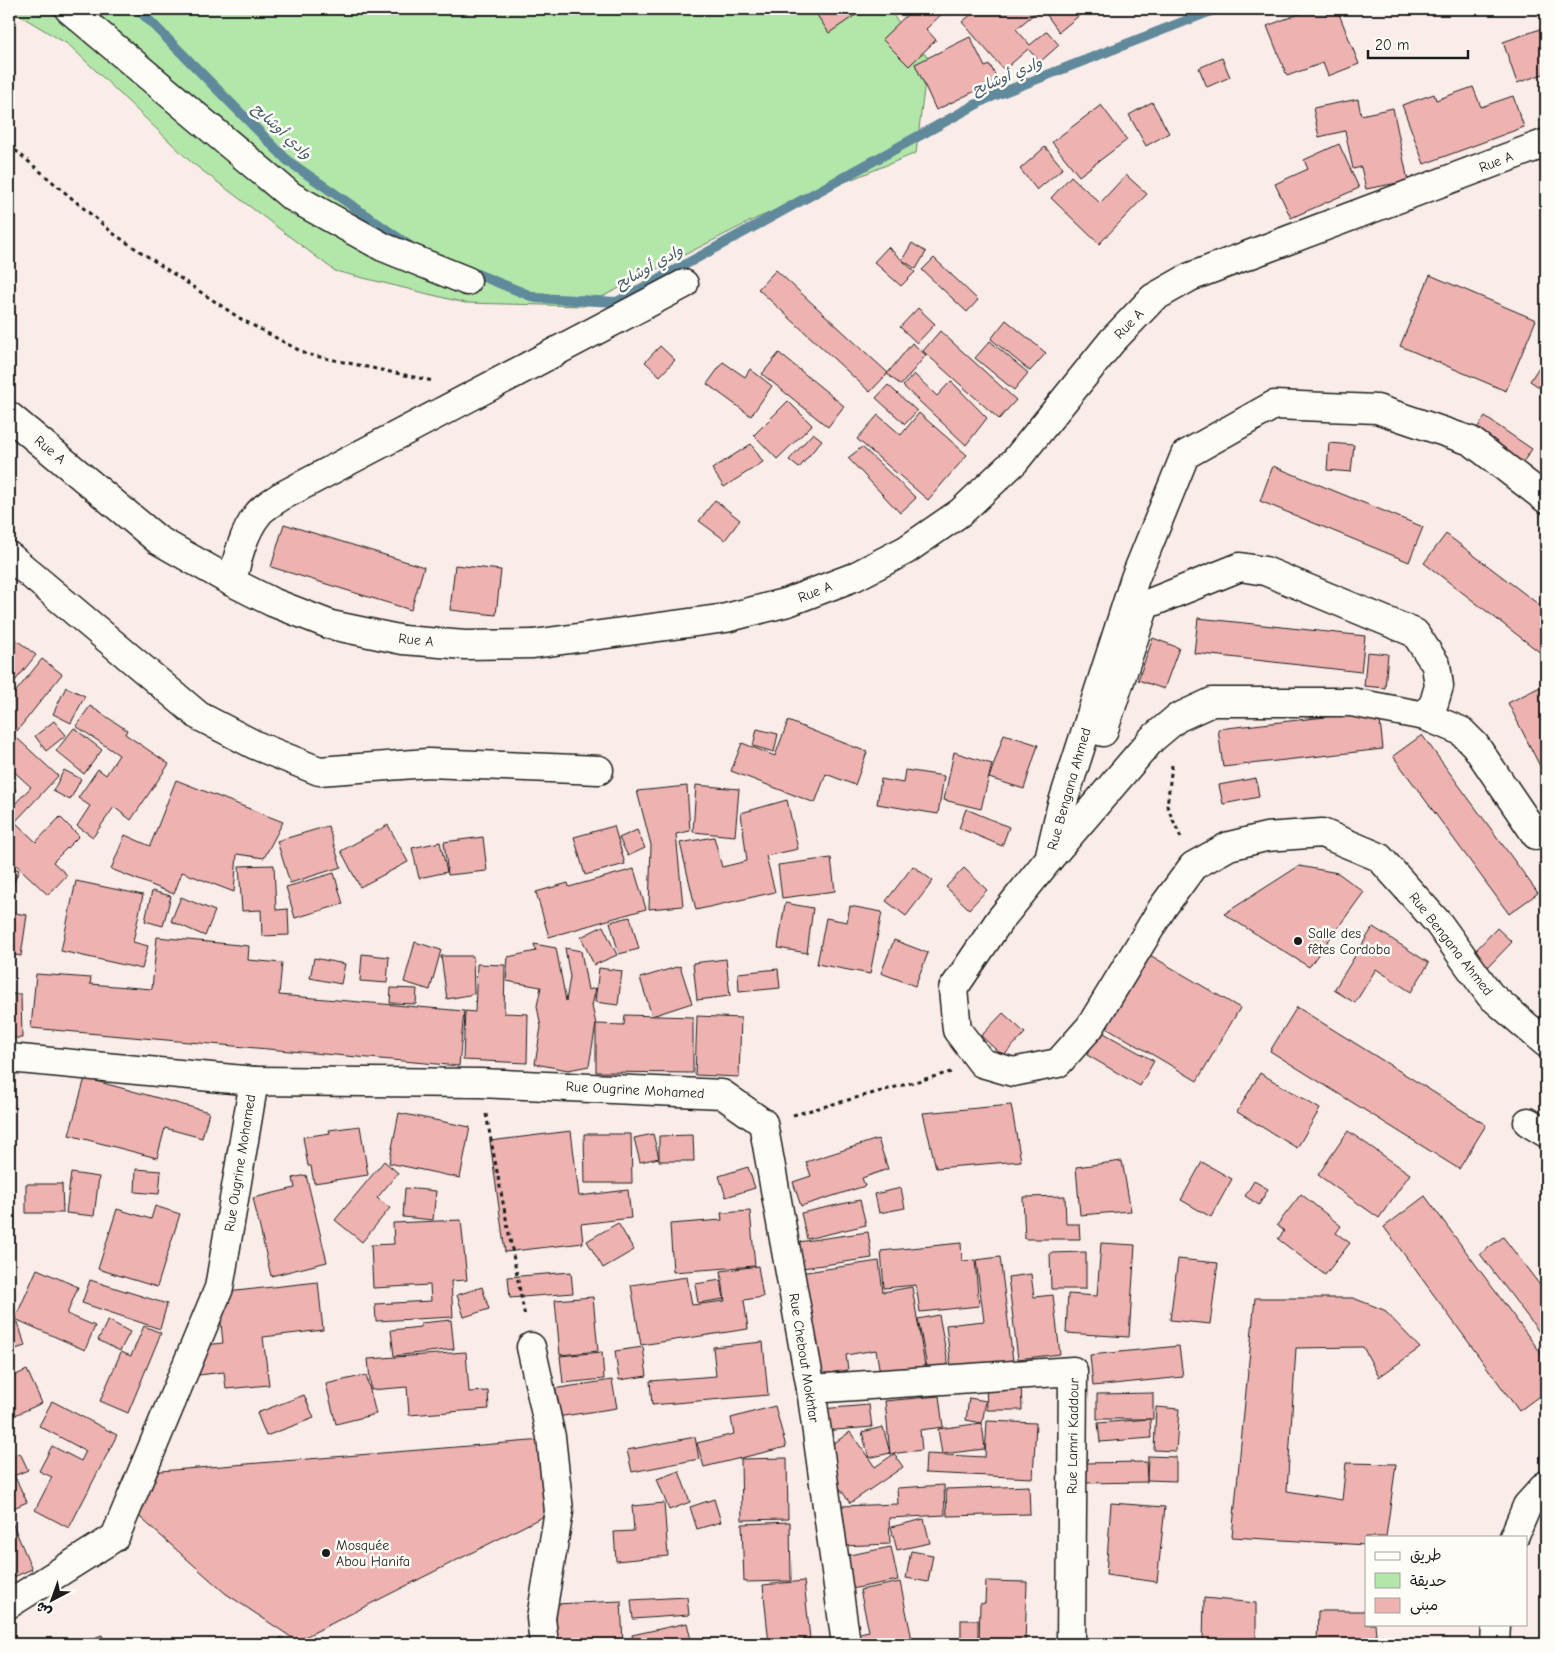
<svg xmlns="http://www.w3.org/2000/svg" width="1555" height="1653" viewBox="0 0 1555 1653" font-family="'Comic Neue','Playpen Sans Arabic',sans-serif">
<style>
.green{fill:#b2e7a9;stroke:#678262}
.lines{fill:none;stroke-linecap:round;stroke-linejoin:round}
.stream{stroke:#61899b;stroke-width:10}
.building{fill:#eeb3b1;stroke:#1c1c1c}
.street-casing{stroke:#1c1c1c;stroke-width:31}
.secondary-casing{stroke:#1c1c1c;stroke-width:31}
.path{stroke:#1c1c1c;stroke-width:3;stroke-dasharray:4 4;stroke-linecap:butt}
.street{stroke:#fdfcf7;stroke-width:28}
.secondary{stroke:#fdfcf7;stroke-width:28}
.poi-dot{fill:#1c1c1c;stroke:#fdfcf7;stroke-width:2}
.labels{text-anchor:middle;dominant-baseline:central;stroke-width:5;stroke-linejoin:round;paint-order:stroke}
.street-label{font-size:14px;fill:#1c1c1c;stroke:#fdfcf7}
.poi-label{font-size:14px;fill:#1c1c1c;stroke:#fdfcf7;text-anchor:start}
.water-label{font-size:15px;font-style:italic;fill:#445b66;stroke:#fdfcf7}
</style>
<rect width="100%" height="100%" fill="#faede9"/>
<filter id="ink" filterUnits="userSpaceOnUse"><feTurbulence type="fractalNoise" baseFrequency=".02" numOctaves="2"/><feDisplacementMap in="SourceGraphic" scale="10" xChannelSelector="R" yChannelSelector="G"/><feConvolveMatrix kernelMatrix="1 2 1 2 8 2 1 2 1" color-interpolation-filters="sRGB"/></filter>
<g filter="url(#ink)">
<polygon class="green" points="9,9 888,9 928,58 916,153 757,218 584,306 465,303 335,271 191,162 69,45"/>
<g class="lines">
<g class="stream">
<polyline points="138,9 288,161 410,246"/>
<polyline points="467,270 536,298 617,302 986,99 1216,9"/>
</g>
</g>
<g class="building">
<polygon points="820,9 858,9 860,12 829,33 815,12"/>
<polygon points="913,9 947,9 926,29 936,40 909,66 882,39"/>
<polygon points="978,9 1040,9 1016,29 1030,45 1047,31 1059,45 1040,62 1028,49 1004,70 962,22"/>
<polygon points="1047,9 1087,9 1059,32 1044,11"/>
<polygon points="1312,9 1337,9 1359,64 1328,76 1323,63 1287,76 1267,26"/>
<polygon points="1546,27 1546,73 1517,83 1503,42"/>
<polygon points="970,37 985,67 990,65 998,80 936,110 915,64"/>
<polygon points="1222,58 1230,77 1207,87 1199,68"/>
<polygon points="1473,87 1481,107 1513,96 1524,127 1424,164 1402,105 1434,94 1436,100"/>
<polygon points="1358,99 1361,115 1393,108 1408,181 1366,189 1361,167 1353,169 1345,131 1319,137 1313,108"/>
<polygon points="1152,102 1169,133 1146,146 1129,115"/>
<polygon points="1101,105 1127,140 1079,176 1052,142"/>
<polygon points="1339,144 1359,188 1291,218 1275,184 1308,169 1304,160"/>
<polygon points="1045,147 1063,168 1037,190 1020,169"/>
<polygon points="1126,175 1147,194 1099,244 1051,198 1071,176 1100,203"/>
<polygon points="912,243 926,252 916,269 902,260"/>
<polygon points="888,247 915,272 901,286 874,262"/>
<polygon points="934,258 978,300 967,312 922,270"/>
<polygon points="776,270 888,373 870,392 758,289"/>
<polygon points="1430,275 1536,320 1506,391 1400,346"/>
<polygon points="918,308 935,324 917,343 900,327"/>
<polygon points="1546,317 1546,329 1541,320"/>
<polygon points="1006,320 1046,353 1030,371 991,339"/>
<polygon points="940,331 1016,400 999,419 923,351"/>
<polygon points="990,341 1028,373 1014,390 975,358"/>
<polygon points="912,343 926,355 901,385 887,374"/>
<polygon points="660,346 675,360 660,376 645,362"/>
<polygon points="779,353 844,406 828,427 762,374"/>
<polygon points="723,362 745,377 750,369 772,386 751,416 707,384"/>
<polygon points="1539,367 1546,372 1545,391 1530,381"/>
<polygon points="914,374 937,396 951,381 987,418 966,445 903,386"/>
<polygon points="888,385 917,411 905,424 876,398"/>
<polygon points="788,401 812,425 777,459 754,435"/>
<polygon points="919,413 967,455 928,500 857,439 878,415 901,435"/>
<polygon points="1485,417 1532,449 1515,474 1468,441"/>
<polygon points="813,433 822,440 799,468 789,460"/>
<polygon points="1329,443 1354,445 1351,472 1327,470"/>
<polygon points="751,444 763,462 724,487 712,469"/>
<polygon points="862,447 916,498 900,513 848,458"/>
<polygon points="1273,466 1423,527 1409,562 1260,501"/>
<polygon points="715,500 740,520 725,540 699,521"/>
<polygon points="284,524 424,567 411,610 271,567"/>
<polygon points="1446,534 1546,610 1546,657 1424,563"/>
<polygon points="455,565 501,570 496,615 450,610"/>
<polygon points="1198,618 1365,636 1361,672 1194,653"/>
<polygon points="9,634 36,655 15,681 9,676"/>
<polygon points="1153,638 1179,648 1164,689 1138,680"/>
<polygon points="1367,652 1388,654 1385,688 1364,686"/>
<polygon points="42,659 62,674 17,731 9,724 9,692 13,695"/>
<polygon points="1542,686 1546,694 1546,778 1508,703"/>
<polygon points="66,687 85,696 71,723 53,714"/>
<polygon points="90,706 127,730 125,734 169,764 131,820 114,807 93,837 77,826 90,806 78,798 98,769 106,775 119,755 76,726"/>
<polygon points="1379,711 1383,749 1223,767 1218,729"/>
<polygon points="54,721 66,735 46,751 35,736"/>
<polygon points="788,721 867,752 855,785 826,774 815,803 731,771 742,743 775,756"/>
<polygon points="74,728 102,750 84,774 56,751"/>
<polygon points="757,729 778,734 774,752 753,746"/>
<polygon points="1004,734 1038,745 1024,789 989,778"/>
<polygon points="1422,735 1538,893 1509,914 1393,756"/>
<polygon points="18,739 58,776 15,822 36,842 60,817 79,836 53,862 67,875 48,895 9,858 9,810 31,787 9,767 9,748"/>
<polygon points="954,752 992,764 981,809 944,800"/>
<polygon points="64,770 81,779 70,800 53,791"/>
<polygon points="905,770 944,776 938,814 877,804 881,779 903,783"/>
<polygon points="1256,778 1259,797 1223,804 1219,785"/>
<polygon points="176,780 283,822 264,858 237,854 234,892 182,872 174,894 111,869 125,835 150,846"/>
<polygon points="9,784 16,790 9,798"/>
<polygon points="696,785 739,789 735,836 693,832"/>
<polygon points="687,786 690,831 676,834 683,906 649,909 651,845 637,791"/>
<polygon points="787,800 798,849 766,856 775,892 696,910 680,843 714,837 722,867 747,861 741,813"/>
<polygon points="966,809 1009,827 1002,846 959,828"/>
<polygon points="388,825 408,862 360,887 341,851"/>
<polygon points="328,826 341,867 290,883 277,841"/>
<polygon points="614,826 625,864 585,875 574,837"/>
<polygon points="637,830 645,848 628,856 619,838"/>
<polygon points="483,837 487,871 448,875 444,842"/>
<polygon points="440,842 447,872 419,878 412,848"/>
<polygon points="831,858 835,891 782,898 778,865"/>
<polygon points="274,865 276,910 288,909 289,935 262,936 261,910 242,911 239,866"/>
<polygon points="9,866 19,870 9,895"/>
<polygon points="913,866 933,881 906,916 886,901"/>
<polygon points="1299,866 1338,873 1364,892 1309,967 1224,914"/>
<polygon points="964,868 987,890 969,909 946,887"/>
<polygon points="634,869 646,909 549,937 536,892 568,883 569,887"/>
<polygon points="334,873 343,904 295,918 286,887"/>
<polygon points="76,881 143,895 133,942 148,946 142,969 61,951"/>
<polygon points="152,891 171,896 163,926 145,921"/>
<polygon points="181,897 215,911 205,936 171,921"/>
<polygon points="785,903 813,908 807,953 778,948"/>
<polygon points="850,906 882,912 870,974 817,964 826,918 847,922"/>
<polygon points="9,912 27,915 21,956 9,954"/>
<polygon points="630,917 639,949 619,954 610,922"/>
<polygon points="603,926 617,955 594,965 581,937"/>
<polygon points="1373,927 1429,963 1411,992 1376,969 1355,1003 1334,990"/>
<polygon points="1497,928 1512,942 1488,967 1473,953"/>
<polygon points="157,937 249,946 248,960 282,963 279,995 464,1011 459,1066 31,1028 36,974 91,978 90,984 152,989"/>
<polygon points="894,940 928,953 915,986 881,973"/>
<polygon points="415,942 441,950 430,990 404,982"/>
<polygon points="534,944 556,948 566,1001 570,977 565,948 581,951 588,990 596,988 592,1006 596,1024 589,1066 568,1070 535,1064 541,1027 537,1006 541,987 506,981 508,957 536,951"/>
<polygon points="1143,951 1240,1008 1197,1081 1101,1024"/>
<polygon points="362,954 389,957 387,983 360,981"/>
<polygon points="441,956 473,956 474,994 447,999"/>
<polygon points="314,958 345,964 341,984 310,978"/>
<polygon points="726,959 730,996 697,1000 693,963"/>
<polygon points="477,964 505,965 504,1013 528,1014 527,1063 463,1060 465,1011 475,1012"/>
<polygon points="680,966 692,1003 652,1016 640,978"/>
<polygon points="599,968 622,971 618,1005 595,1002"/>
<polygon points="778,969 780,988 739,992 738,973"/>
<polygon points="391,988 417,989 416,1004 390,1003"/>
<polygon points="9,994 21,994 22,1038 9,1038"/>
<polygon points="1297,1007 1486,1125 1459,1169 1270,1051"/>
<polygon points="1003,1013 1025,1033 1003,1056 981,1036"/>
<polygon points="625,1015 693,1017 693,1073 596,1072 596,1024 624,1025"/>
<polygon points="697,1016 741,1018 739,1077 695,1075"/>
<polygon points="1100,1031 1154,1061 1140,1086 1087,1055"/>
<polygon points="1260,1073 1320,1109 1297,1148 1237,1112"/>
<polygon points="85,1078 209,1112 202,1138 165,1128 157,1158 69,1135"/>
<polygon points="1011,1105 1021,1161 936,1168 923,1113"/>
<polygon points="399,1113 470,1127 460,1178 389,1163"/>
<polygon points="360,1126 368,1175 314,1183 311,1166 308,1166 303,1137 330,1133 329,1130"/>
<polygon points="571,1131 579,1196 628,1190 631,1218 581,1224 583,1243 505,1252 490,1141"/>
<polygon points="1348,1131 1410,1174 1379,1218 1318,1175"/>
<polygon points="584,1134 631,1134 632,1183 585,1183"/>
<polygon points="653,1134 659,1158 640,1162 634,1138"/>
<polygon points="693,1135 694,1161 659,1161 659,1136"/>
<polygon points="878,1139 888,1169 862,1178 865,1186 801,1206 793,1182 811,1176 806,1162"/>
<polygon points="384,1161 398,1173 377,1198 390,1208 362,1242 335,1220"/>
<polygon points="1122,1161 1131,1211 1080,1215 1076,1167"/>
<polygon points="1202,1162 1232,1179 1211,1217 1181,1200"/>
<polygon points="748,1167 755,1188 726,1197 719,1176"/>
<polygon points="136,1169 161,1171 159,1194 135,1192"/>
<polygon points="71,1173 99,1177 94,1216 66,1213"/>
<polygon points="306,1175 327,1262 271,1276 253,1198 295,1188 293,1178"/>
<polygon points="1254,1181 1268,1189 1259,1205 1245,1196"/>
<polygon points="26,1184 62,1184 63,1213 26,1213"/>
<polygon points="405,1188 436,1191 433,1220 403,1217"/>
<polygon points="901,1188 905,1208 879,1213 875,1194"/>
<polygon points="1301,1194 1341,1226 1336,1233 1350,1243 1325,1275 1278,1239 1284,1231 1277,1225"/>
<polygon points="1065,1196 1066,1224 1079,1224 1080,1239 1025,1239 1023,1197"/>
<polygon points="1425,1196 1546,1360 1546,1391 1519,1411 1384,1227"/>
<polygon points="860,1200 866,1225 807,1239 801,1213"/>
<polygon points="155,1206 180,1214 157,1287 98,1269 117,1209 151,1219"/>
<polygon points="750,1211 755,1266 673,1272 670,1224 722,1220 721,1213"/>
<polygon points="461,1220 467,1280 451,1281 453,1317 376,1321 375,1304 431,1301 430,1285 373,1288 371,1245 394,1244 393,1223"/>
<polygon points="618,1223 634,1250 603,1268 587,1241"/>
<polygon points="868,1232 872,1258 802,1268 798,1242"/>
<polygon points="1503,1237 1546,1293 1546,1341 1480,1254"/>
<polygon points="961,1243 962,1261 975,1260 979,1306 920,1312 916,1285 884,1288 881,1251"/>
<polygon points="1101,1243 1135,1245 1129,1337 1066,1333 1068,1294 1097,1296"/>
<polygon points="1086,1252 1086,1289 1051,1289 1050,1253"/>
<polygon points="1000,1257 1013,1361 951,1368 946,1325 984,1321 976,1260"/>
<polygon points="1178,1259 1218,1263 1210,1324 1170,1320"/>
<polygon points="879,1261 883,1292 912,1287 925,1366 880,1373 876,1350 846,1355 848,1370 815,1375 800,1273"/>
<polygon points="758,1266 763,1297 744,1300 748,1329 641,1345 631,1285 687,1277 692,1305 725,1301 721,1271"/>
<polygon points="37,1269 78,1287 67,1314 95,1326 85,1350 15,1319"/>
<polygon points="571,1272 573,1293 510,1298 508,1277"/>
<polygon points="1031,1274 1034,1297 1053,1295 1060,1354 1018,1359 1008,1277"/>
<polygon points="90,1280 167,1304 160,1329 82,1303"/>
<polygon points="721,1280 724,1299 698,1303 695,1284"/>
<polygon points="318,1282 323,1330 263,1337 269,1385 226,1389 224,1372 199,1375 196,1346 223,1343 218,1293"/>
<polygon points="482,1287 489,1309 464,1317 457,1295"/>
<polygon points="593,1297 598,1351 560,1355 555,1300"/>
<polygon points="1255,1298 1353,1298 1384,1310 1420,1348 1379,1377 1363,1347 1296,1348 1287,1491 1342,1500 1346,1463 1396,1464 1386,1537 1366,1537 1366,1545 1232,1537"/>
<polygon points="939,1315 949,1368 928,1372 918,1319"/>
<polygon points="108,1320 130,1332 120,1351 98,1340"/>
<polygon points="451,1320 454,1349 394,1356 391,1330 421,1327 421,1323"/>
<polygon points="18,1322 25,1346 9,1351 9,1325"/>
<polygon points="144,1326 161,1333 128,1413 100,1401 121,1352 131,1356"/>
<polygon points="763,1342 768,1395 652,1405 650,1381 716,1376 713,1347"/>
<polygon points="1179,1346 1183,1377 1093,1386 1090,1355"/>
<polygon points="643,1347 647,1376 619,1380 615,1351"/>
<polygon points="466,1352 469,1392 488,1391 489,1409 409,1415 407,1387 371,1390 368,1359"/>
<polygon points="602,1352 604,1379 563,1383 560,1356"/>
<polygon points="27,1370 42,1403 13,1416 9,1405 9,1378"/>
<polygon points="366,1375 376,1414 336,1424 326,1384"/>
<polygon points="612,1380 617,1408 550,1418 546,1390"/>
<polygon points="1021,1382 1022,1410 987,1410 986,1383"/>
<polygon points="1153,1393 1153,1419 1097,1419 1097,1394"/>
<polygon points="304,1395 314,1418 266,1436 257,1413"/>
<polygon points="939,1396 943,1427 920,1430 922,1450 890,1454 885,1401"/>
<polygon points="969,1398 986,1401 982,1423 966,1420"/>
<polygon points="52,1401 117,1435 69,1528 35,1510 52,1477 39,1471 52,1446 81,1461 86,1451 39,1426"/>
<polygon points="869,1405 872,1427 823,1431 821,1409"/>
<polygon points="775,1406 786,1447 704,1467 697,1443 734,1434 731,1418"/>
<polygon points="1156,1407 1179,1409 1176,1451 1154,1450"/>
<polygon points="1150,1419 1151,1438 1100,1442 1098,1423"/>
<polygon points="987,1421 1036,1423 1033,1478 925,1473 926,1454 985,1457"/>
<polygon points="982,1423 985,1449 942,1454 938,1429"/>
<polygon points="883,1427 890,1453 869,1458 862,1432"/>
<polygon points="850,1432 875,1467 894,1454 903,1467 850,1503 817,1455"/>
<polygon points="695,1437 699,1459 632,1472 627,1450"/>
<polygon points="543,1440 552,1512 297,1641 225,1593 132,1510 148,1472"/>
<polygon points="20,1453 28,1470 11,1477 9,1472 9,1457"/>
<polygon points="1148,1456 1176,1457 1176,1481 1147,1480"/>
<polygon points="787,1458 788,1519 742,1520 741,1459"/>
<polygon points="1146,1462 1147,1482 1082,1483 1082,1463"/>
<polygon points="679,1471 690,1502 669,1510 657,1479"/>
<polygon points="15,1477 27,1502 9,1510 9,1480"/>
<polygon points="944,1485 945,1515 889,1518 890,1544 842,1546 840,1506 898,1504 897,1488"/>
<polygon points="1029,1486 1030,1514 947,1516 946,1489"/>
<polygon points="714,1499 721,1522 697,1529 690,1507"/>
<polygon points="664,1503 668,1556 616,1561 614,1532 634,1531 632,1506"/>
<polygon points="1111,1503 1165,1507 1157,1582 1106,1575"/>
<polygon points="924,1519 930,1543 897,1550 891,1527"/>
<polygon points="11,1520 32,1569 9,1579 9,1521"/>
<polygon points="790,1522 791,1581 744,1582 742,1524"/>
<polygon points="891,1547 898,1580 846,1590 839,1557"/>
<polygon points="911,1551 933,1555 928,1582 906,1578"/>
<polygon points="804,1581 810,1639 769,1644 763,1585"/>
<polygon points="986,1581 1027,1582 1025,1644 979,1644 980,1604 985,1603"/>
<polygon points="900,1582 913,1644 848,1644 846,1636 869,1631 860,1590"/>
<polygon points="687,1597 689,1615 633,1619 631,1600"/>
<polygon points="1204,1598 1256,1603 1256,1644 1203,1644"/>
<polygon points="621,1601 623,1644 558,1644 555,1604"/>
<polygon points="1318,1611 1366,1611 1366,1624 1375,1624 1377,1644 1317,1644"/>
<rect x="961" y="1620" width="17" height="20"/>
<polygon points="687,1623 692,1644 634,1644 632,1635"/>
<polygon points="102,1635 105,1644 76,1644"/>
<polygon points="281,1637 290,1644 275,1644"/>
<polygon points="826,1640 827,1644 774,1644"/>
</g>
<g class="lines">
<defs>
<g id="street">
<polyline points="69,9 291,196 383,247 467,281"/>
<polyline points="9,556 199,716 255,745 319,771 428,763 599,770"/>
<polyline points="1103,732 1145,605 1240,567 1265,571 1415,633 1436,665 1439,686 1434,703 1425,716"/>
<polyline points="1049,859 1152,739 1177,718 1212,702 1351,702 1425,716 1461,731 1475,745 1536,835"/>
<polyline points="9,1058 254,1081"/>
<polyline points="1528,1122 1546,1133"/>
<polyline points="531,1347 551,1437 559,1511 541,1618 544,1644"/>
<polyline points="811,1389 1073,1371 1071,1644"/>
<polyline points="9,1604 115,1537 219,1288 254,1081 480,1083 722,1094 763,1123 811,1389 846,1644"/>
</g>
<g id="secondary">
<polyline points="9,416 158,540 232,582 272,602 331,625 403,640 465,645 533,644 726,618 788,602 854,577 906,550 961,512 1015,461 1112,341 1153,298 1190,277 1546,143"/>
<polyline points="1546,499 1471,441 1377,409 1274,405 1185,455 1135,578 1061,808 1049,859 999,921 953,989 957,1030 982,1063 1013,1072 1058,1063 1090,1027 1163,907 1193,866 1229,846 1266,837 1322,833 1379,857 1439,924 1490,995 1546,1043"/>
<path d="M 232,582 C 237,559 243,533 258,514 C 263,507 273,502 280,497 L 684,284"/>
<polyline points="1514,1537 1527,1506 1546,1485"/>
<polyline points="1495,1644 1496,1624"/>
</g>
</defs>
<use href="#street" class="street-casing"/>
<use href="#secondary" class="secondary-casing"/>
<g class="path">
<polyline points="9,145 114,234 241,319 306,354 433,381"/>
<polyline points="1172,765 1167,806 1181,838"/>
<polyline points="486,1114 525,1317"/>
<polyline points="793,1115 951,1072"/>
</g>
<use href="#street" class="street"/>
<use href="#secondary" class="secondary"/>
</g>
</g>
<g class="poi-dot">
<circle cx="1298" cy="941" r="5"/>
<circle cx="326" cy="1553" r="5"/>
</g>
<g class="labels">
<g class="street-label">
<text transform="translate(1496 162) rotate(-21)">Rue A</text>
<text transform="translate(1129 324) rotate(-46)">Rue A</text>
<text transform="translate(50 450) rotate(40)">Rue A</text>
<text transform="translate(815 592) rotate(-21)">Rue A</text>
<text transform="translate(416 640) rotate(6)">Rue A</text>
<text transform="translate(1069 789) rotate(-74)">Rue Bengana Ahmed</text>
<text transform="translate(1451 944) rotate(52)">Rue Bengana Ahmed</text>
<text transform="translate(635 1090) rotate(3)">Rue Ougrine Mohamed</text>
<text transform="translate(240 1163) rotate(-81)">Rue Ougrine Mohamed</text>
<text transform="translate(804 1358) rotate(81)">Rue Chebout Mokhtar</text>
<text transform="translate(1073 1436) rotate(-89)">Rue Lamri Kaddour</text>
</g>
<g class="poi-label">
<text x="1308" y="933">Salle des<tspan x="1308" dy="16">fêtes Cordoba</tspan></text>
<text x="336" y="1545">Mosquée<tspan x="336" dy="16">Abou Hanifa</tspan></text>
</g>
<g class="water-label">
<text transform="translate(1007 76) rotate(-23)">وادي أوشايح</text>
<text transform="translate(282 131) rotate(43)">وادي أوشايح</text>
<text transform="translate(649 267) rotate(-29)">وادي أوشايح</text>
</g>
</g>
<rect width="1555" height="1653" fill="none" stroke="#fdfcf7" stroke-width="30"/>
<rect x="15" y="15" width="1525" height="1623" fill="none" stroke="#1c1c1c" stroke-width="2" filter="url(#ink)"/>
<rect x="1365" y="1536" width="162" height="90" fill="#fdfcf7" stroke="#a3a29f"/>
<rect x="1375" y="1552" width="25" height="8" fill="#fdfcf7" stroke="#a3a29f"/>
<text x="1410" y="1560" font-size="15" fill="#1c1c1c">طريق</text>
<rect x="1375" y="1573" width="25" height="15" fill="#b2e7a9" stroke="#a3a29f"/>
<text x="1410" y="1586" font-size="15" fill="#1c1c1c">حديقة</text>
<rect x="1375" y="1598" width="25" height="15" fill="#eeb3b1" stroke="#a3a29f"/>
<text x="1410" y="1610" font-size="15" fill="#1c1c1c">مبنى</text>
<g transform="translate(52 1600) rotate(221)" stroke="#fdfcf7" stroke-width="4" paint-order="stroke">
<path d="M0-4L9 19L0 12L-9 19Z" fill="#1c1c1c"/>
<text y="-8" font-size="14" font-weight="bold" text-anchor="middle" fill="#1c1c1c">ش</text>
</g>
<path d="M1368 50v8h100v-8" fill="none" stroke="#1c1c1c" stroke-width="2.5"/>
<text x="1375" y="50" font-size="15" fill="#1c1c1c" stroke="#fdfcf7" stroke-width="4" paint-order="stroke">20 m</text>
</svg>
